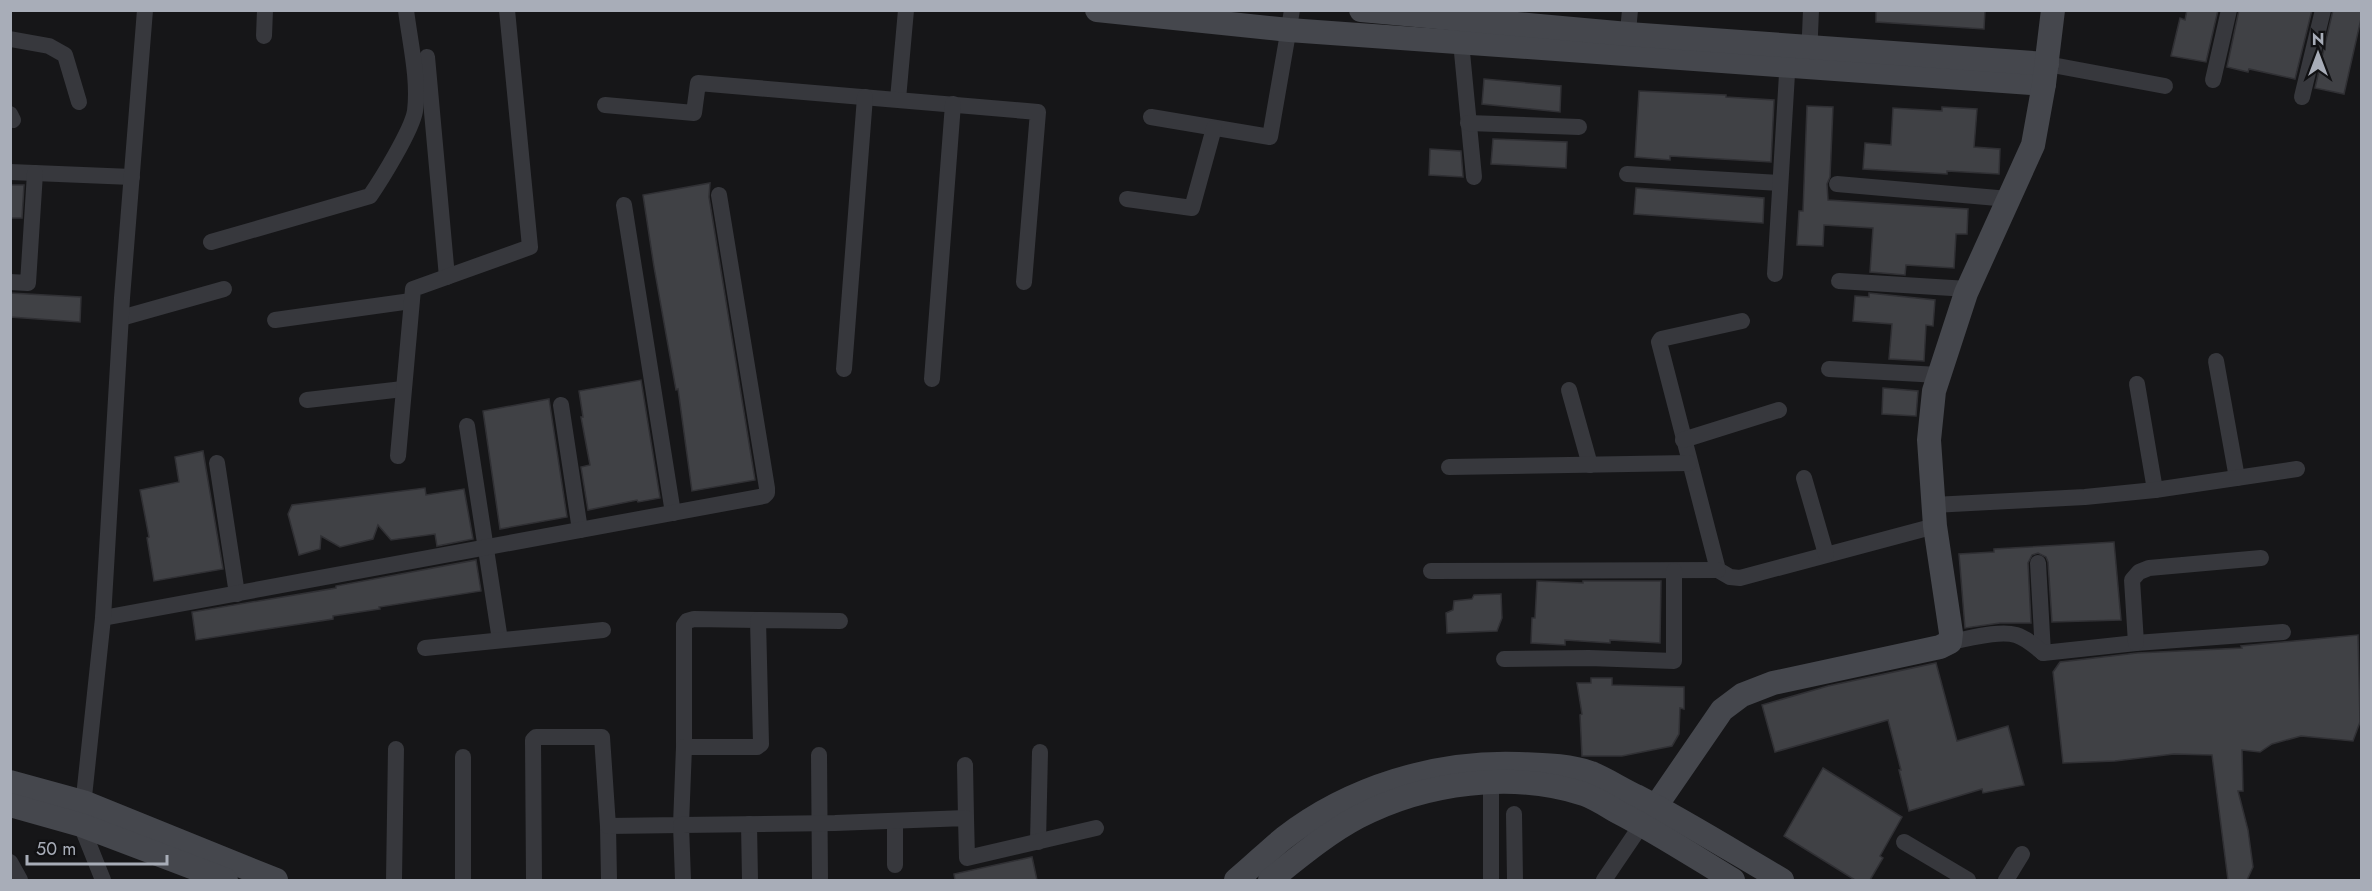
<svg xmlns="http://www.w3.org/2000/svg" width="2372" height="891" viewBox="0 0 2372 891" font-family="Jost,sans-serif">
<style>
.building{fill:#404145;stroke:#303034;stroke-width:1.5}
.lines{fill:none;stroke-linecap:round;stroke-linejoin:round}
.street{stroke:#37383d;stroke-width:16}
.secondary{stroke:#45474d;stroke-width:24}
</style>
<rect width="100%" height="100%" fill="#161618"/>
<g class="building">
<polygon points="1876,10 1985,10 1984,29 1876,22"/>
<polygon points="2187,10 2218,10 2206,62 2171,56 2180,18 2185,20"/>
<polygon points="2239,10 2312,10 2295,79 2249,69 2248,72 2227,67"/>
<polygon points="2333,10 2361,10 2361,19 2344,94 2315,88"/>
<polygon points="1484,79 1561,86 1560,112 1482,104"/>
<polygon points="1639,91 1726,95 1726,97 1774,100 1771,162 1670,156 1670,160 1635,157"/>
<polygon points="1807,106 1833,107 1830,177 1827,184 1828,200 1968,209 1967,234 1956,234 1954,268 1906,265 1905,275 1870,272 1873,228 1824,225 1823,246 1797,245 1799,211 1803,211"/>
<polygon points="1942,107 1977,109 1974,147 2000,149 1999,174 1947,171 1947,174 1863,169 1865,143 1891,145 1893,108 1942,111"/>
<polygon points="1493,139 1567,142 1566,168 1491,164"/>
<polygon points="1430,149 1461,151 1463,177 1429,175"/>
<polygon points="710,183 709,197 755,480 692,491 678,389 676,390 654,267 643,195"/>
<polygon points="10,185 24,185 22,218 10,218"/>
<polygon points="1636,188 1764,198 1763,223 1634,214"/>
<polygon points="10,293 81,297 80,322 10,317"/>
<polygon points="1869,293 1935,300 1933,326 1926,325 1924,361 1889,359 1892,324 1853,321 1855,296 1869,297"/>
<polygon points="641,380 660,498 638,502 637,500 588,510 581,467 590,465 581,417 583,417 579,391"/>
<polygon points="1883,388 1918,391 1916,416 1882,414"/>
<polygon points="549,399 567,517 500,529 483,411"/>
<polygon points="203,451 223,569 154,581 147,538 149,537 140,490 179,482 175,457"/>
<polygon points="425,488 426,495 464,489 473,539 437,546 435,534 391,540 378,525 373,539 340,547 321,536 320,549 299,555 288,514 292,505"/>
<polygon points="2114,542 2121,620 2052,622 2048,562 2046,557 2038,553 2032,555 2028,563 2031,623 2000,623 1965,628 1959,554 1994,552 1994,549"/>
<polygon points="476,560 481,591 379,607 380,609 333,616 333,619 196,640 192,612 336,588 336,586"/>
<polygon points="1537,581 1583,583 1583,581 1661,581 1660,643 1610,640 1610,643 1565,640 1565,645 1531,643 1532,618 1535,618"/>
<polygon points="1501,594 1502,618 1497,631 1447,633 1446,613 1453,610 1454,601 1472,599 1474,595"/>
<polygon points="2358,635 2360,722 2353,741 2301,736 2272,744 2260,752 2242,750 2243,791 2238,791 2248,830 2253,867 2247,880 2228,880 2212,755 2174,754 2115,761 2063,763 2053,672 2060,662 2137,653 2242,648 2241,646"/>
<polygon points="1936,663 1957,741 2008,726 2024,785 1983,793 1982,789 1909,811 1899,770 1901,770 1888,720 1775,752 1762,705 1828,686"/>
<polygon points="1591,678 1612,678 1612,685 1684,687 1684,709 1680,708 1679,734 1672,746 1622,756 1582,756 1580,715 1582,714 1577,683 1591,683"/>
<polygon points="1823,768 1902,817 1880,856 1883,858 1870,880 1855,880 1784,836"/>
<polygon points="1032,857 1037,880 955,880 954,874"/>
</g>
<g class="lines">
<g class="street">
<polyline points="264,36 265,10"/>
<polyline points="10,39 49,46 65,55 79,102"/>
<polyline points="1461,42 1474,177"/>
<polyline points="1627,42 1630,10"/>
<polyline points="427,57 447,277"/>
<polyline points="1809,58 1811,10"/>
<polyline points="2047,64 2165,86"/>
<polyline points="2213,80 2229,10"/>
<polyline points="2302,97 2323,10"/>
<polyline points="898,99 906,10"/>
<polyline points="605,105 694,113 698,83 1038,112 1024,282"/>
<polyline points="10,114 13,120"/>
<polyline points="1151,117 1270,137 1292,10"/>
<polyline points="1468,123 1579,127"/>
<polyline points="10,172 132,177"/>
<polyline points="1627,174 1780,183"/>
<polyline points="1837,184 2009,199"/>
<polyline points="1127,199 1192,208 1214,128"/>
<polyline points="624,205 673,513"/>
<path d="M 211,242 L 370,196 C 381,180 412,130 415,111 C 419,79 410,43 406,10"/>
<polyline points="1775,274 1788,57"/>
<polyline points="1839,281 1968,289"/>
<polyline points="10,282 28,283 35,173"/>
<polyline points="121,318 224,289"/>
<polyline points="275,320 411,301"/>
<polyline points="1742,321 1661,339 1659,342 1718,570 1730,577 1740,578 1935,526"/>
<polyline points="2216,361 2237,478"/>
<polyline points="844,369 865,97"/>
<polyline points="1829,369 1939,375"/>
<polyline points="932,379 953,104"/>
<polyline points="2137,384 2155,490"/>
<polyline points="1569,390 1590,465"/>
<polyline points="307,400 403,389"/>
<polyline points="561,405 580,530"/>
<polyline points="467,426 500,640"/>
<polyline points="1683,440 1779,410"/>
<polyline points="398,456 413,289 530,247 507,10"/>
<polyline points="217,463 237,594"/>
<polyline points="1449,467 1689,463"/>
<polyline points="1804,478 1826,554"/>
<polyline points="1933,505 2085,497 2155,490 2297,469"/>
<polyline points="2038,563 2043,653"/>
<polyline points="1431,571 1718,570"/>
<polyline points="103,618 764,496 767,493 767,488 719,195"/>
<path d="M 1950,642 C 1968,639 1999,630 2016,635 C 2026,638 2035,646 2043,653 L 2136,643 L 2283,632"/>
<polyline points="2136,643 2132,580 2139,572 2149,568 2261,558"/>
<polyline points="425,648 603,630"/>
<polyline points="1504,659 1589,658 1674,661 1674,571"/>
<polyline points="684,747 684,625 687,621 694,619 758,620"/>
<polyline points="819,755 820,880"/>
<polyline points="463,757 463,880"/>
<polyline points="965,765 966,818"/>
<polyline points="1491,773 1491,880"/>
<polyline points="1514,814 1515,880"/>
<polyline points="895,821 895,865"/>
<polyline points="749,824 750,880"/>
<polyline points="608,826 609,880"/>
<polyline points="1038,842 1040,752"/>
<polyline points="1904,842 1968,880"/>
<polyline points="10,862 20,880"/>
<polyline points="103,880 81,825 103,618 122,298 145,10"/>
<polyline points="394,880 396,749"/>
<polyline points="534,880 533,740 536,737 602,737 608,826 681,825 684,747 757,747 761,744 758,620 840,621"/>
<polyline points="683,880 681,825 835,823 966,818 967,858 1096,828"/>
<polyline points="1604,880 1642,824"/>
<polyline points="2006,880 2022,854"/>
</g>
<g class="secondary">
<polyline points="1097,10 1289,30 2044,84"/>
<polyline points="1361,10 1628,34 2047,64"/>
<polyline points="10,782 83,802 276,880"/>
<polyline points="10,805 81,825 226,880"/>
<polyline points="1642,824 1656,806 1722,710 1742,695 1773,683 1940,647 1950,642 1951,633 1935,526 1929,440 1934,391 1966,293 2033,145 2044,84 2053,10"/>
<path d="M 1236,880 C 1252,867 1268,851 1284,838 C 1350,787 1436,761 1519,764 C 1543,765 1568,765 1591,773 C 1606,779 1621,789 1636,796 C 1686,822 1734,852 1782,880"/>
<path d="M 1270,880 C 1298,858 1326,834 1358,817 C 1425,782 1512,771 1584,794 C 1595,798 1606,805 1616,811 C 1657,832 1695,857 1733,880"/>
</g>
</g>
<rect width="2372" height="891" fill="none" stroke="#a8adb8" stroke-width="24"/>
<g transform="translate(2318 54)" stroke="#111113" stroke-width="4.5" paint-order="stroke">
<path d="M0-4.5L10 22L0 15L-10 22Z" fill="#a8adb8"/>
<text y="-9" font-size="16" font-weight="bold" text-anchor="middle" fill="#a8adb8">N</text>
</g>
<path d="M27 855v9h140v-9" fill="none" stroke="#a8adb8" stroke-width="3"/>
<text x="36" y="855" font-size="18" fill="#a8adb8" stroke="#111113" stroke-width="4.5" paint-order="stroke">50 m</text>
</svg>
